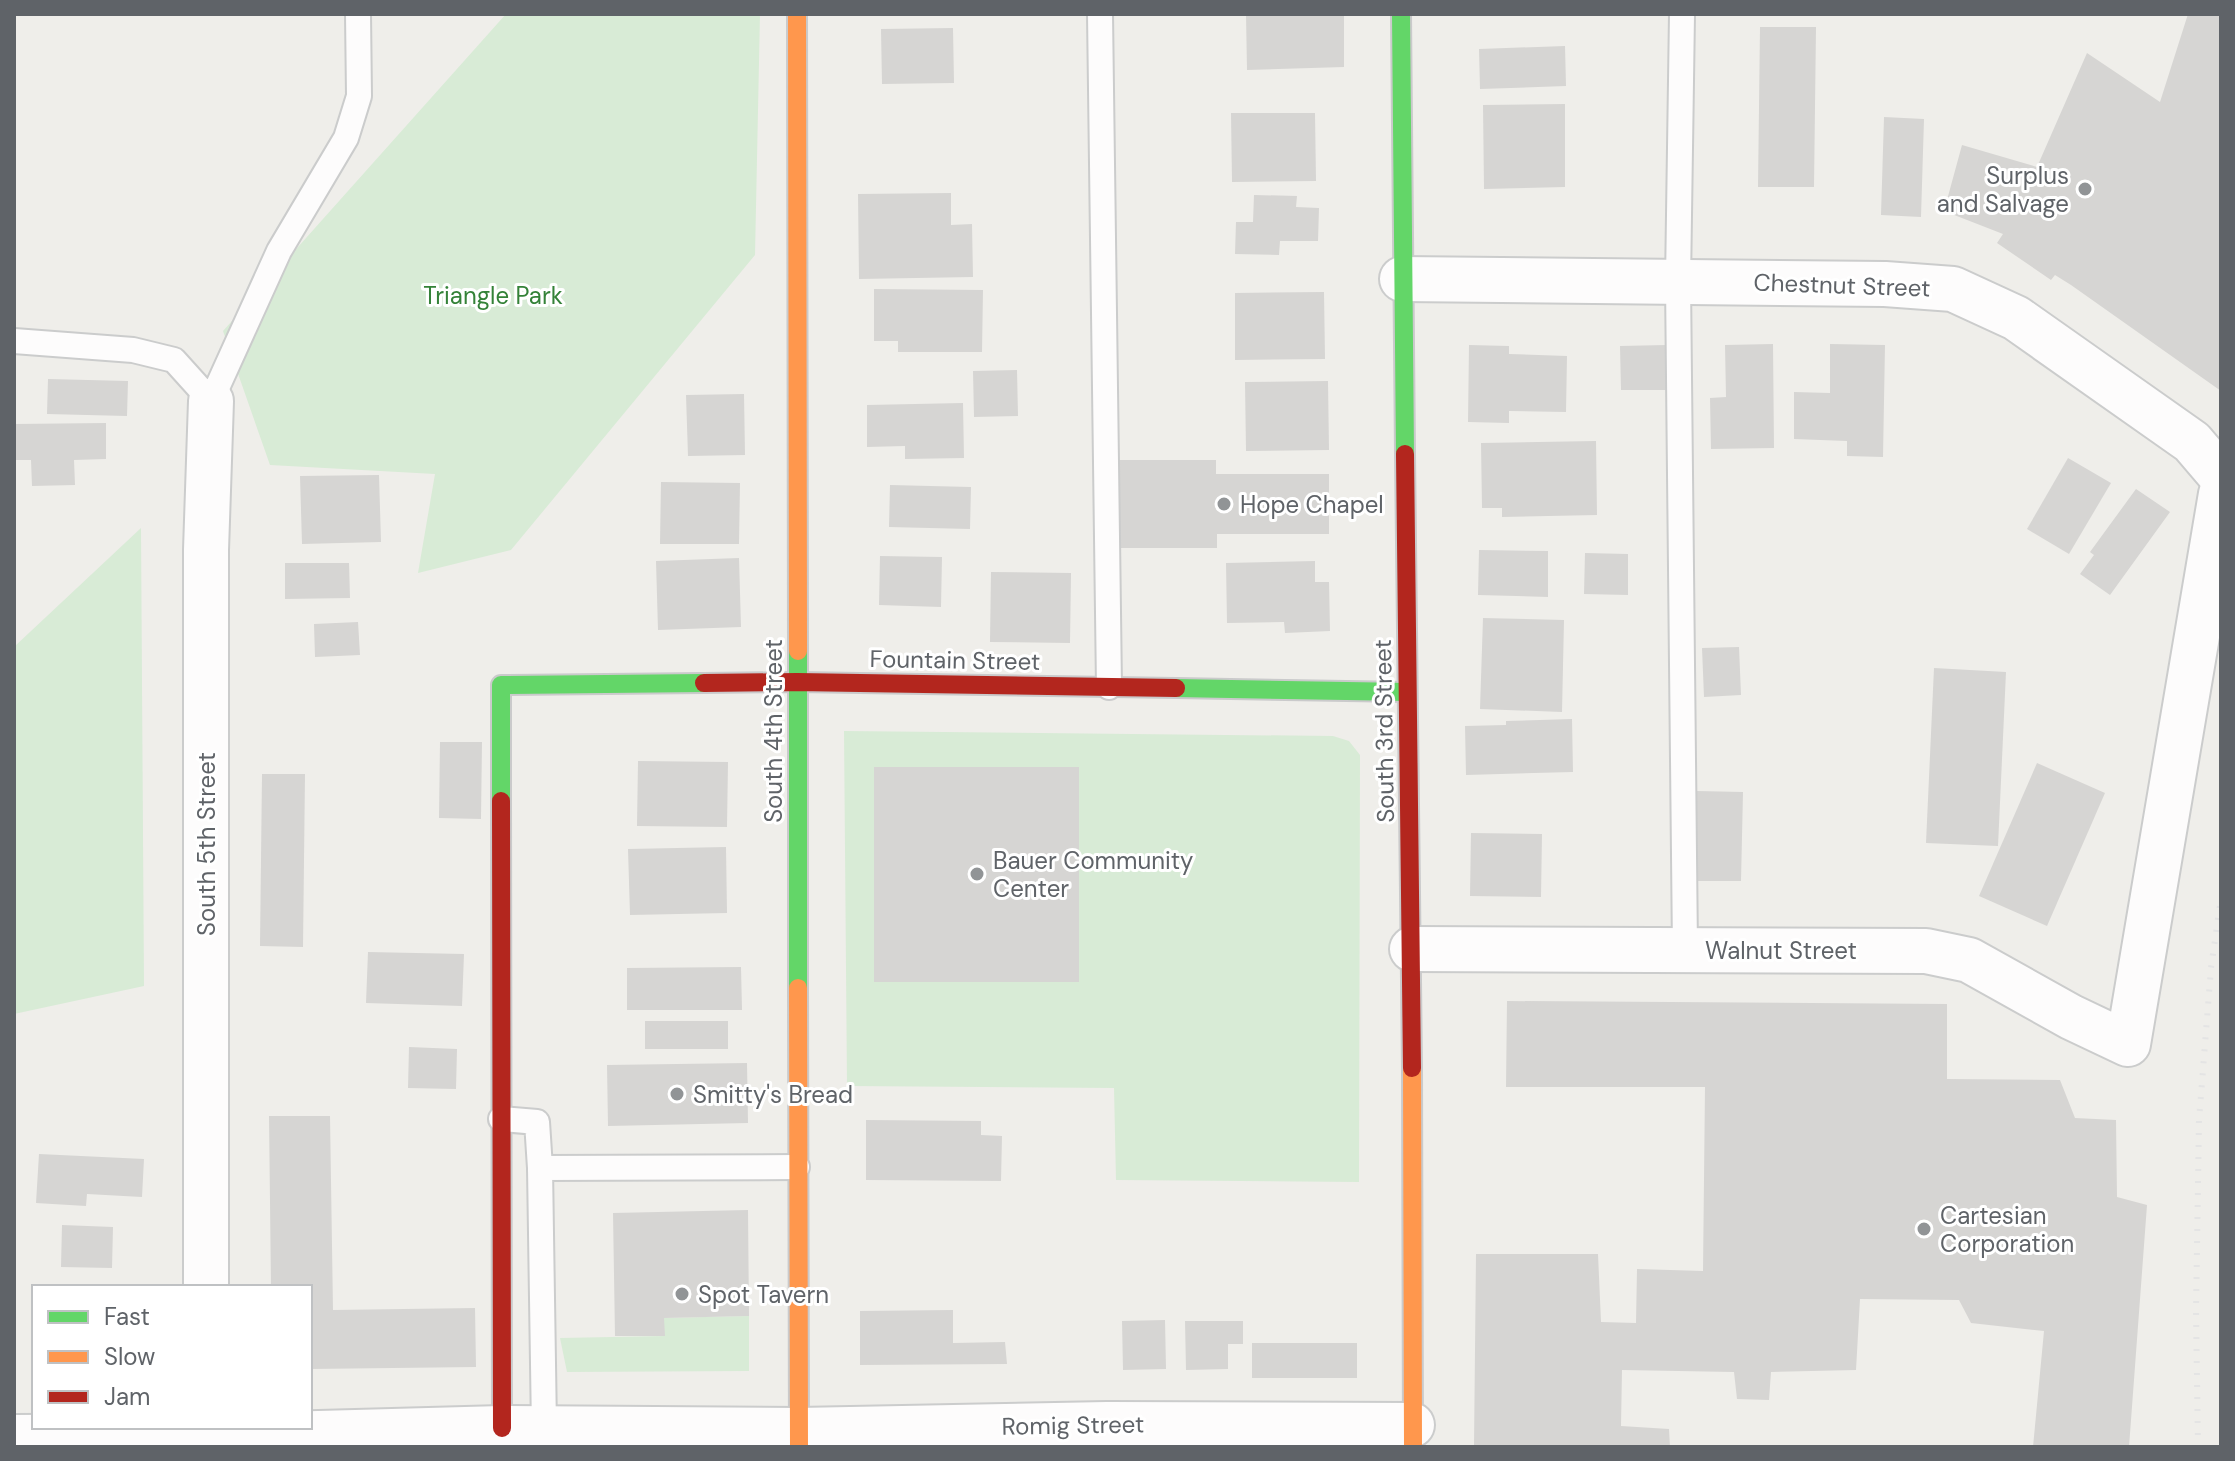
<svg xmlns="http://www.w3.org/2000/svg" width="2235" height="1461" viewBox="0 0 2235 1461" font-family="'DM Sans',sans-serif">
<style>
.green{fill:#d8ebd6}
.building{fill:#d6d5d3}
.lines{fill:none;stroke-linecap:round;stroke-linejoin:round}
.lane-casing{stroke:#cbcccc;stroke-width:28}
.street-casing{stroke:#cbcccc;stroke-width:48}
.fast-casing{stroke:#cacacb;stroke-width:22}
.slow-casing{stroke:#cacacb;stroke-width:22}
.jam-casing{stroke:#cacacb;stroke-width:22}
.lane{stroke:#fdfcfc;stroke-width:24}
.street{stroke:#fdfcfc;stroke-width:44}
.fast{stroke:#63d668;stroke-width:18}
.slow{stroke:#ff974d;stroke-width:18}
.jam{stroke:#b3261e;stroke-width:18}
.rail{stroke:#e4e4e4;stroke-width:6;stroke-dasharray:2 10;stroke-linecap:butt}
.poi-dot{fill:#919496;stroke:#fff;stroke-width:3}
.labels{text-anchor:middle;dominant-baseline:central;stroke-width:6;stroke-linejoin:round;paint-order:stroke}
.poi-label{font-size:24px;fill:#5f6368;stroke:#fff;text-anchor:start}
.street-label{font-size:24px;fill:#5f6368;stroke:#fff}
.park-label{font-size:24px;fill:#348238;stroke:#fff}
</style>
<rect width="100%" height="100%" fill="#efeeea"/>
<g class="green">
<polygon points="506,14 760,14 755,255 511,550 418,573 435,474 270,465 223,331"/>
<polygon points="141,528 144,986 14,1014 14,647"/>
<polygon points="844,731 1333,736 1349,741 1360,755 1359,1182 1116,1180 1114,1088 847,1086"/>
<polygon points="749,1316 749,1371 567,1372 560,1338 664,1336 664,1318"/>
</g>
<g class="building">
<polygon points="1246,14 1344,14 1344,67 1247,70"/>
<polygon points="2188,14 2221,14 2221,391 2071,285 2055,275 2051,280 1997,243 2003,234 1944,211 1962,145 2037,167 2087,53 2160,102"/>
<polygon points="1760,27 1816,27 1814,187 1758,187"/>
<polygon points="953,28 954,83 882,84 881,29"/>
<polygon points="1565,46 1566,86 1480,89 1479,49"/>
<polygon points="1565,104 1565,187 1484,189 1483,105"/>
<polygon points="1231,113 1315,113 1316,181 1232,182"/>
<polygon points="1884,117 1924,119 1921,217 1881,215"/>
<polygon points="951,193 951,225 972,224 973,277 859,279 858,194"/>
<polygon points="1254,195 1297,196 1296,207 1319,208 1318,241 1280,241 1279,255 1235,254 1236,222 1253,222"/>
<polygon points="874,289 983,290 982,352 898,352 898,341 874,341"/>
<polygon points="1324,292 1325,359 1235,360 1235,293"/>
<polygon points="1773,344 1774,448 1711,449 1710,398 1726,397 1725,345"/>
<polygon points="1830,344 1885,345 1883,457 1847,456 1847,441 1794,439 1794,392 1830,393"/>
<polygon points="1469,345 1509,346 1509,354 1567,356 1566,412 1509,411 1509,423 1468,422"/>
<polygon points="1666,345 1667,390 1621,390 1620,346"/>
<polygon points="1017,370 1018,416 974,417 973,371"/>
<polygon points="48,379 128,381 127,416 47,414"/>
<polygon points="1328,381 1329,450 1246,451 1245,382"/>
<polygon points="744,394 745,455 688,456 686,395"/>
<polygon points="963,403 964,458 905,459 905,446 867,447 867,405"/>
<polygon points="106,423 106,459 74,460 75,485 32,486 31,460 14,460 14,424"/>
<polygon points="1596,441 1597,515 1502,517 1502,508 1482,508 1481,443"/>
<polygon points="2068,458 2111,483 2069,554 2027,529"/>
<polygon points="1119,460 1216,460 1216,474 1329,474 1329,534 1217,534 1217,548 1119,548"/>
<polygon points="379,475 381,542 302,544 300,476"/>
<polygon points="661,482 740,483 739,544 660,544"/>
<polygon points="890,485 971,487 970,529 889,527"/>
<polygon points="2136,489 2170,512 2110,595 2080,574 2094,555 2090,552"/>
<polygon points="1479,550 1548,551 1548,597 1478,595"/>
<polygon points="1585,553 1628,554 1628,595 1584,594"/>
<polygon points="880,556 942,557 941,607 879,605"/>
<polygon points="739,558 741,627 658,630 656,561"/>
<polygon points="1315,561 1315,582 1329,582 1330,631 1285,633 1284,622 1227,623 1226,563"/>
<polygon points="285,563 349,563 350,598 285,599"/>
<polygon points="991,572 1071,573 1070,643 990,642"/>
<polygon points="1483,618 1564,620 1562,712 1480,709"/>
<polygon points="358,622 360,655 315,657 314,624"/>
<polygon points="1739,647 1741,695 1704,697 1702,648"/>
<polygon points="1934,668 2006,672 1998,846 1926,843"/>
<polygon points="1572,719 1573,772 1466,775 1465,726 1506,725 1506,721"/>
<polygon points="440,742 482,742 481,819 439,818"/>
<polygon points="638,761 728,762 727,827 637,826"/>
<polygon points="2037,763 2105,793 2047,926 1979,896"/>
<rect x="874" y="767" width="205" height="215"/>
<polygon points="262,774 305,774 303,947 260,946"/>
<polygon points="1697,791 1743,792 1741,881 1696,881"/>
<polygon points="1471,833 1542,834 1541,897 1470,896"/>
<polygon points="726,847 727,913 630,915 628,849"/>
<polygon points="368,952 464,954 462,1006 366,1003"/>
<polygon points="741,967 742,1010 627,1010 627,968"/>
<polygon points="1507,1001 1947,1004 1947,1079 2060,1080 2075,1118 2116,1120 2117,1197 2147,1205 2129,1447 2033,1447 2044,1331 1971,1323 1959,1300 1860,1299 1856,1370 1771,1372 1769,1400 1737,1399 1734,1372 1622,1370 1621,1426 1669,1429 1670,1447 1474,1447 1476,1254 1598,1254 1601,1322 1636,1323 1637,1269 1703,1271 1705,1087 1506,1087"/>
<rect x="645" y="1021" width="83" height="28"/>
<polygon points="409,1047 457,1049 456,1089 408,1088"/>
<polygon points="747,1063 748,1123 608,1126 607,1065"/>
<polygon points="269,1116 330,1116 333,1310 475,1308 476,1367 310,1369 310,1287 271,1287"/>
<polygon points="866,1120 981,1121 981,1135 1002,1136 1001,1181 866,1180"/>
<polygon points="39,1154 144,1159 142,1197 87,1194 86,1206 36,1203"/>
<polygon points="748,1210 749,1316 664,1318 665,1336 615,1336 613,1213"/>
<polygon points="62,1225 113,1227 112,1268 61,1267"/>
<polygon points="953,1310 953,1343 1005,1342 1007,1364 860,1365 860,1311"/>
<polygon points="1165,1320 1166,1369 1123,1370 1122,1321"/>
<polygon points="1185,1321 1243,1321 1243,1344 1228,1344 1228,1369 1186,1370"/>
<rect x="1252" y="1343" width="105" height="35"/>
</g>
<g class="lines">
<defs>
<g id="lane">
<polyline points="1100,14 1109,687"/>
<polyline points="1682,14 1678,282 1685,950"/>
<polyline points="14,341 133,350 174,360 211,401 279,251 346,138 359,96 358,14"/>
<polyline points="501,1119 537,1122 540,1168"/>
<polyline points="544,1428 540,1168 797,1167"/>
</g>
<g id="street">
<polyline points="1402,279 1885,284 1953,289 2016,318 2192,442 2221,476"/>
<polyline points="1412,949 1926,951 1969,960 2071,1017 2128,1044 2221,494"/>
<polyline points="206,1287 206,550 211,401"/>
<polyline points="14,1437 206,1436 502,1428 799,1430 1107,1424 1412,1425"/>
</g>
<g id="fast">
<polyline points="1401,14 1405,454"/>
<polyline points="798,651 798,988"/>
<polyline points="1176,688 1407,692"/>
<polyline points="501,801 501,685 704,683"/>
</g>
<g id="slow">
<polyline points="797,14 798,651"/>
<polyline points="798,988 799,1447"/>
<polyline points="1412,1068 1413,1447"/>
</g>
<g id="jam">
<polyline points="1405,454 1412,1068"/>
<polyline points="704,683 797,682 1176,688"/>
<polyline points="501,801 502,1428"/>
</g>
</defs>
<use href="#lane" class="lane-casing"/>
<use href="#street" class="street-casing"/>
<use href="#fast" class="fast-casing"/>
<use href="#slow" class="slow-casing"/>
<use href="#jam" class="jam-casing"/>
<use href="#lane" class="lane"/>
<use href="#street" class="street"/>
<use href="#fast" class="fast"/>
<use href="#slow" class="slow"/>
<use href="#jam" class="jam"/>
<polyline class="rail" points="2198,1447 2196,1311 2199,1120 2211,968 2221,898"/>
</g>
<g class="poi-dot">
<circle cx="2085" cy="189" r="8"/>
<circle cx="1224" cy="504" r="8"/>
<circle cx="977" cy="874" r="8"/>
<circle cx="677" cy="1094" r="8"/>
<circle cx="1924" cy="1229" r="8"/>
<circle cx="682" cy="1294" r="8"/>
</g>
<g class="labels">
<g class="poi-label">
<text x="2069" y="175" text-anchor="end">Surplus<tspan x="2069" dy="28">and Salvage</tspan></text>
<text x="1240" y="504">Hope Chapel</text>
<text x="993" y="860">Bauer Community<tspan x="993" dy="28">Center</tspan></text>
<text x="693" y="1094">Smitty's Bread</text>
<text x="1940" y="1215">Cartesian<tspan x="1940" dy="28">Corporation</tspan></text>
<text x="698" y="1294">Spot Tavern</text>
</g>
<g class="street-label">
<text transform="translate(1842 285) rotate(2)">Chestnut Street</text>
<text transform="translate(955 660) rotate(1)">Fountain Street</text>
<text transform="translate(773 731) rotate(-90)">South 4th Street</text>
<text transform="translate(1384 731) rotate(-91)">South 3rd Street</text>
<text transform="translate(206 844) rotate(-90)">South 5th Street</text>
<text x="1781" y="950">Walnut Street</text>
<text transform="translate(1073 1425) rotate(-1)">Romig Street</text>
</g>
<g class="park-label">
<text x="493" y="295">Triangle Park</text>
</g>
</g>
<rect width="2235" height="1461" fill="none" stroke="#5f6368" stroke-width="32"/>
<rect x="32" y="1285" width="280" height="144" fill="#ffffff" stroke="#bfc1c3" stroke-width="2"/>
<rect x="48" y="1311" width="40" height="12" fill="#63d668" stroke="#bfc1c3" stroke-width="2"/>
<text x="104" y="1325" font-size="24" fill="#5f6368">Fast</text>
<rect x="48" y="1351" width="40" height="12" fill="#ff974d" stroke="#bfc1c3" stroke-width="2"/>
<text x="104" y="1365" font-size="24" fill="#5f6368">Slow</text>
<rect x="48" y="1391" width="40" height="12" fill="#b3261e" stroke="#bfc1c3" stroke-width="2"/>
<text x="104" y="1405" font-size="24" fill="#5f6368">Jam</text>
</svg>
